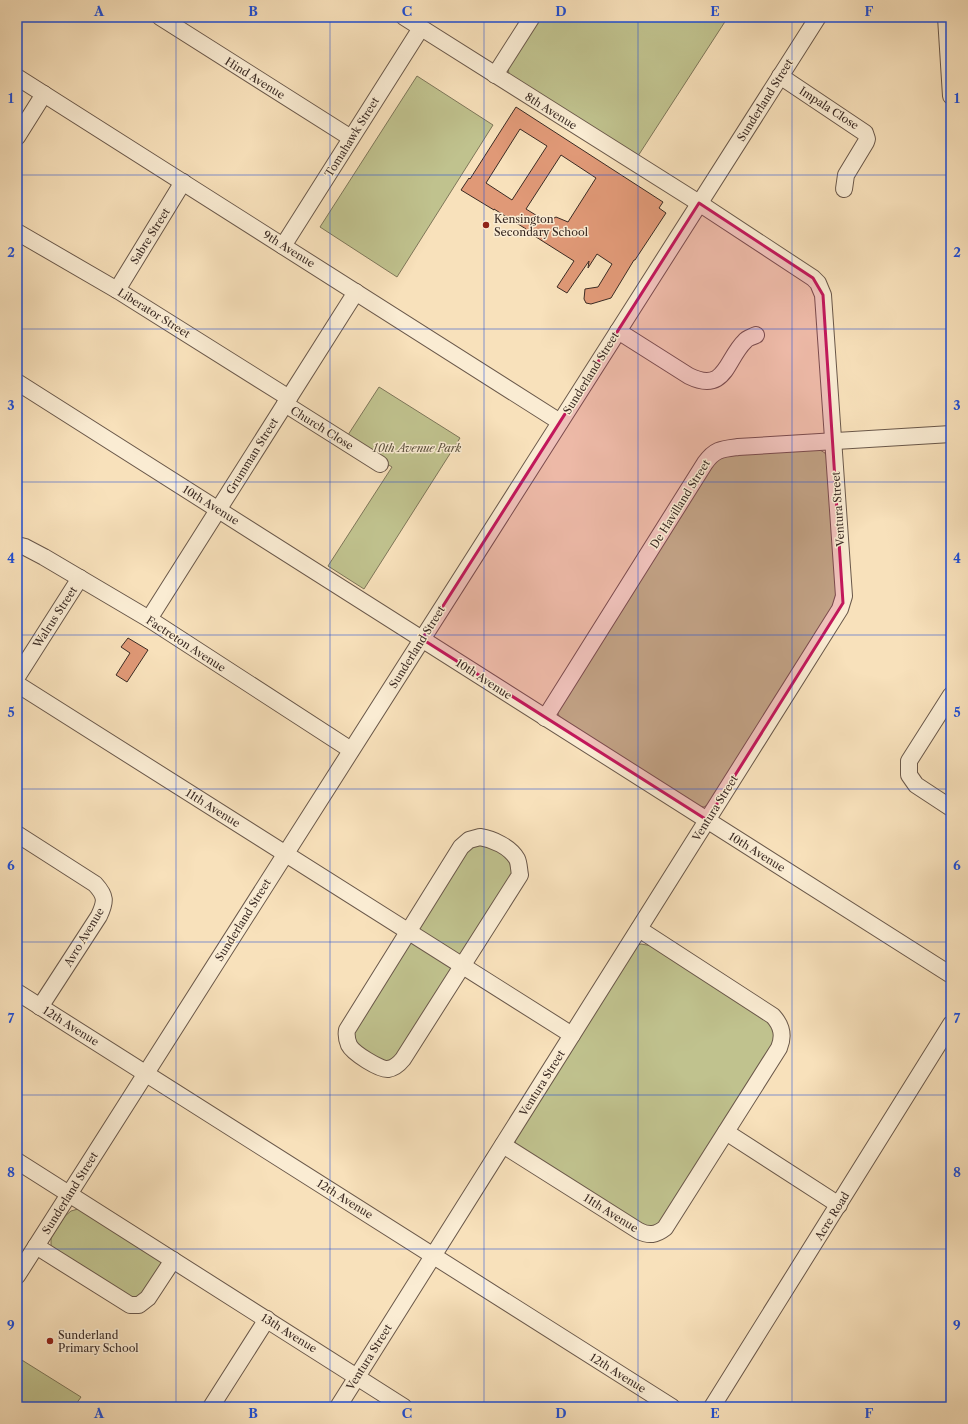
<svg xmlns="http://www.w3.org/2000/svg" width="968" height="1424" viewBox="0 0 968 1424" font-family="'Libre Caslon Text',serif">
<style>
.green{fill:#c0c28e;stroke:#7e7659}
.building{fill:#e09977;stroke:#3b2b24;fill-rule:evenodd}
.lines{fill:none;stroke-linecap:round;stroke-linejoin:round}
.minor-casing{stroke:#6a584a;stroke-width:18}
.minor{stroke:#faecd3;stroke-width:16}
.marked{fill:#c2185b;fill-opacity:0.2;stroke:#c2185b;stroke-width:3;stroke-linejoin:round}
.grid{fill:none;stroke:#1d4ed8;stroke-width:1;stroke-opacity:0.55}
.poi-dot{fill:#8f2418;stroke:#faecd3;stroke-width:1.5}
.labels{text-anchor:middle;dominant-baseline:central;stroke-width:3;stroke-linejoin:round;paint-order:stroke}
.street-label{font-size:11px;fill:#3b2b24;stroke:#faecd3}
.poi-label{font-size:11px;fill:#3b2b24;stroke:#faecd3;text-anchor:start}
.park-label{font-size:11px;font-style:italic;fill:#5c513e;stroke:#faecd3}
.neatline{fill:none;stroke:#1d4ed8;stroke-width:1.5}
.grid-label{font-size:13px;text-anchor:middle;font-weight:bold;fill:#1d4ed8}
</style>
<rect width="100%" height="100%" fill="#f8e1bb"/>
<filter id="stains"><feTurbulence type="fractalNoise" baseFrequency=".005" numOctaves="4"/><feColorMatrix values="0 0 0 0 .2 0 0 0 0 .09 0 0 0 0 .02 0 0 0 .5 -.17"/></filter>
<radialGradient id="worn" r=".72"><stop offset=".6" stop-color="#630" stop-opacity="0"/><stop offset="1" stop-color="#630" stop-opacity=".3"/></radialGradient>
<g class="green">
<polygon points="537,17 728,17 638,156 509,74 508,67"/>
<polygon points="417,76 493,125 397,277 320,227"/>
<polygon points="379,387 460,438 364,589 328,566 392,467 346,438"/>
<polygon points="815,447 825,453 830,462 837,603 713,801 704,807 693,805 565,724 558,714 560,701 720,455"/>
<polygon points="490,839 520,875 397,1066 362,1057 347,1030 461,847"/>
<polygon points="641,944 652,946 771,1022 777,1037 662,1222 648,1228 516,1145 515,1141 635,946"/>
<polygon points="78,1209 163,1262 137,1301 51,1248 51,1238 65,1216 71,1211"/>
<polygon points="17,1357 81,1397 74,1407 17,1407"/>
</g>
<g class="building">
<path d="M 516,107 L 663,202 L 659,208 L 666,213 L 635,260 L 634,260 L 611,298 L 591,304 L 586,303 L 584,299 L 585,289 L 598,287 L 612,264 L 597,254 L 588,268 L 589,261 L 567,293 L 557,287 L 574,261 L 525,230 L 526,229 L 494,209 L 494,210 L 461,190 L 469,178 L 470,179 ZM 520,129 L 547,146 L 512,200 L 486,183 ZM 561,155 L 596,178 L 568,222 L 556,217 L 547,222 L 526,209 Z"/>
<polygon points="128,638 148,650 127,682 116,675 130,653 121,647"/>
</g>
<g class="lines">
<defs>
<g id="minor">
<polyline points="160,17 351,138"/>
<polyline points="946,17 951,96"/>
<polyline points="495,75 532,17"/>
<polyline points="780,76 865,133 867,139 866,142 846,175 844,189"/>
<polyline points="17,77 560,422"/>
<polyline points="17,137 44,94"/>
<polyline points="17,232 117,290 289,398"/>
<polyline points="283,246 421,28"/>
<polyline points="117,290 183,182"/>
<path d="M 618,331 L 689,376 C 726,394 726,359 745,341 C 747,338 752,337 756,335"/>
<polyline points="17,382 951,975"/>
<polyline points="285,404 380,464"/>
<polyline points="17,545 25,547 44,557 149,619 351,750"/>
<polyline points="149,619 356,292"/>
<polyline points="17,677 80,578"/>
<polyline points="17,684 572,1035"/>
<polyline points="951,695 909,761 909,775 916,785 951,808"/>
<path d="M 545,718 L 705,463 C 715,449 722,449 738,447 L 951,434"/>
<path d="M 17,834 L 95,884 C 106,896 106,901 99,916 L 40,1007"/>
<path d="M 480,837 C 493,839 510,847 517,859 C 519,863 519,870 520,875 L 403,1059 C 399,1064 395,1068 388,1069 C 380,1070 353,1053 349,1045 C 347,1040 346,1035 347,1030 L 461,847 L 469,840 Z"/>
<polyline points="17,992 672,1407"/>
<polyline points="726,1132 839,1205"/>
<path d="M 503,1145 L 639,1231 C 649,1236 656,1235 665,1228 L 779,1048 C 784,1036 782,1026 773,1016 L 639,929"/>
<polyline points="17,1161 404,1407"/>
<polyline points="36,1246 130,1305 139,1305 148,1298 173,1260"/>
<polyline points="17,1276 818,17"/>
<polyline points="211,1407 267,1319"/>
<polyline points="338,1407 840,609 844,596 823,295 818,283 813,278 699,203 404,17"/>
<polyline points="712,1407 951,1024"/>
</g>
</defs>
<use href="#minor" class="minor-casing"/>
<use href="#minor" class="minor"/>
</g>
<path class="marked" d="M 699,203 L 813,278 L 823,295 L 843,603 L 707,820 L 422,639 Z"/>
<path class="grid" d="M 176,17 L 176,1407M 330,17 L 330,1407M 484,17 L 484,1407M 638,17 L 638,1407M 792,17 L 792,1407M 17,175 L 951,175M 17,329 L 951,329M 17,482 L 951,482M 17,635 L 951,635M 17,789 L 951,789M 17,942 L 951,942M 17,1095 L 951,1095M 17,1249 L 951,1249"/>
<g class="poi-dot">
<circle cx="486" cy="225" r="4"/>
<circle cx="50" cy="1341" r="4"/>
</g>
<g class="labels">
<g class="street-label">
<text transform="translate(255 78) rotate(32)">Hind Avenue</text>
<text transform="translate(765 100) rotate(-58)">Sunderland Street</text>
<text transform="translate(829 108) rotate(33)">Impala Close</text>
<text transform="translate(551 111) rotate(32)">8th Avenue</text>
<text transform="translate(352 137) rotate(-58)">Tomahawk Street</text>
<text transform="translate(150 236) rotate(-58)">Sabre Street</text>
<text transform="translate(289 249) rotate(32)">9th Avenue</text>
<text transform="translate(154 313) rotate(32)">Liberator Street</text>
<text transform="translate(591 373) rotate(-58)">Sunderland Street</text>
<text transform="translate(322 428) rotate(32)">Church Close</text>
<text transform="translate(252 456) rotate(-58)">Grumman Street</text>
<text transform="translate(680 504) rotate(-58)">De Havilland Street</text>
<text transform="translate(211 505) rotate(32)">10th Avenue</text>
<text transform="translate(838 509) rotate(-94)">Ventura Street</text>
<text transform="translate(55 617) rotate(-57)">Walrus Street</text>
<text transform="translate(186 644) rotate(33)">Factreton Avenue</text>
<text transform="translate(417 647) rotate(-58)">Sunderland Street</text>
<text transform="translate(484 679) rotate(33)">10th Avenue</text>
<text transform="translate(213 808) rotate(32)">11th Avenue</text>
<text transform="translate(715 808) rotate(-58)">Ventura Street</text>
<text transform="translate(757 852) rotate(32)">10th Avenue</text>
<text transform="translate(243 920) rotate(-58)">Sunderland Street</text>
<text transform="translate(84 937) rotate(-59)">Avro Avenue</text>
<text transform="translate(71 1026) rotate(32)">12th Avenue</text>
<text transform="translate(542 1083) rotate(-58)">Ventura Street</text>
<text transform="translate(70 1193) rotate(-58)">Sunderland Street</text>
<text transform="translate(345 1199) rotate(32)">12th Avenue</text>
<text transform="translate(611 1213) rotate(32)">11th Avenue</text>
<text transform="translate(832 1216) rotate(-58)">Acre Road</text>
<text transform="translate(289 1333) rotate(32)">13th Avenue</text>
<text transform="translate(369 1357) rotate(-58)">Ventura Street</text>
<text transform="translate(618 1373) rotate(32)">12th Avenue</text>
</g>
<g class="poi-label">
<text x="494" y="219">Kensington<tspan x="494" dy="13">Secondary School</tspan></text>
<text x="58" y="1335">Sunderland<tspan x="58" dy="13">Primary School</tspan></text>
</g>
<g class="park-label">
<text x="417" y="448">10th Avenue Park</text>
</g>
</g>
<rect width="968" height="1424" fill="none" stroke="#f8e1bb" stroke-width="44"/>
<rect x="22" y="22" width="924" height="1380" class="neatline"/>
<g class="grid-label">
<text x="99" y="16">A</text>
<text x="253" y="16">B</text>
<text x="407" y="16">C</text>
<text x="561" y="16">D</text>
<text x="715" y="16">E</text>
<text x="869" y="16">F</text>
<text x="11" y="103">1</text>
<text x="957" y="103">1</text>
<text x="11" y="257">2</text>
<text x="957" y="257">2</text>
<text x="11" y="410">3</text>
<text x="957" y="410">3</text>
<text x="11" y="563">4</text>
<text x="957" y="563">4</text>
<text x="11" y="717">5</text>
<text x="957" y="717">5</text>
<text x="11" y="870">6</text>
<text x="957" y="870">6</text>
<text x="11" y="1023">7</text>
<text x="957" y="1023">7</text>
<text x="11" y="1177">8</text>
<text x="957" y="1177">8</text>
<text x="11" y="1330">9</text>
<text x="957" y="1330">9</text>
<text x="99" y="1418">A</text>
<text x="253" y="1418">B</text>
<text x="407" y="1418">C</text>
<text x="561" y="1418">D</text>
<text x="715" y="1418">E</text>
<text x="869" y="1418">F</text>
</g>
<rect width="100%" height="100%" filter="url(#stains)"/>
<rect width="100%" height="100%" fill="url(#worn)"/>
</svg>
